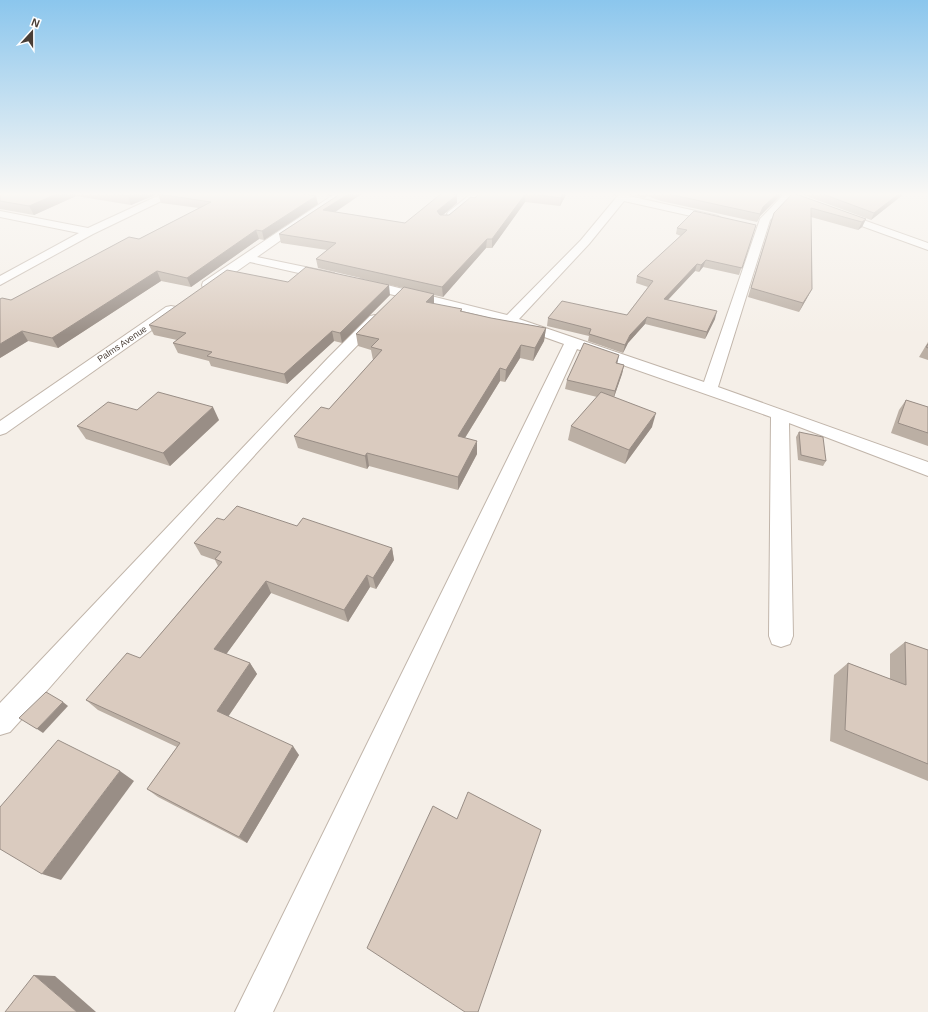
<svg xmlns="http://www.w3.org/2000/svg" width="928" height="1012" viewBox="0 0 928 1012" font-family="Helvetica,sans-serif">
<style>
.lines{fill:none;stroke-linecap:round;stroke-linejoin:round}
.minor-casing{stroke:#c1b5aa;stroke-width:2}
.minor{fill:#fff;fill-rule:evenodd}
.wall{fill:#bbafa4}
.shaded-wall{fill:#998e86}
.building{fill:#dacbbf;stroke:#998e86}
.labels{text-anchor:middle;dominant-baseline:central;stroke-width:3;stroke-linejoin:round;paint-order:stroke}
.far-street-label{font-size:9px;fill:#493e36;stroke:#fff}
</style>
<rect width="100%" height="100%" fill="#f5efe8"/>
<g class="lines">
<defs>
<g id="minor">
<polygon points="164,193 178,193 93,234 0,285 0,276 79,233 0,217 0,211 88,228"/>
<polygon points="336,193 348,193 257,257 334,273 336,276 334,279 330,280 250,262 213,288 203,288 202,285 203,282"/>
<polygon points="472,193 484,193 456,216 448,216 447,214 448,212"/>
<polygon points="620,193 631,193 629,196 718,216 723,219 718,222 624,201 589,244 519,319 704,382 760,219 784,194 792,194 793,196 792,198 770,220 718,387 928,462 928,476 789,423 793,636 790,644 781,647 772,644 769,636 771,417 577,349 283,991 273,1012 235,1012 564,344 505,323 358,286 357,283 358,280 363,279 507,315 581,240"/>
<polygon points="838,211 928,243 928,250 834,216 833,214"/>
<polygon points="171,306 176,307 178,310 176,313 6,433 0,435 0,421 166,307"/>
<path d="M 375,315 L 380,316 L 382,319 L 380,322 C 258,446 145,579 30,710 L 10,732 L 0,735 L 0,703 L 328,358 L 370,316 Z"/>
</g>
</defs>
<use href="#minor" class="minor-casing"/>
<use href="#minor" class="minor"/>
</g>
<g class="wall">
<polygon points="0,193 160,193 131,205 76,196 34,215 0,209"/>
<polygon points="310,193 334,193 330,196"/>
<polygon points="479,193 567,193 560,206 525,202 492,248 486,248 443,297 434,295 434,304 462,309 462,311 491,318 546,328 544,341 533,361 520,358 505,382 500,381 465,438 477,454 458,490 369,466 367,469 298,448 294,436 329,409 373,360 371,350 358,346 356,334 403,288 318,268 316,259 327,250 281,243 279,234 337,196 335,212 405,223 457,203 443,215 449,215 475,198"/>
<polygon points="598,193 618,193 616,196"/>
<polygon points="632,193 781,193 780,196 760,216 757,222 661,201 647,196 645,198 631,195"/>
<polygon points="793,193 866,219 862,227 858,230 811,217 812,289 807,298 799,312 748,297 771,221 774,213"/>
<polygon points="798,193 905,193 871,220"/>
<polygon points="158,194 318,204 264,240 259,239 191,287 161,281 58,348 28,341 0,358 11,300 139,239 199,208 161,203"/>
<polygon points="756,225 739,275 703,267 699,272 695,271 668,300 715,319 705,339 645,324 628,343 623,353 588,341 589,336 547,326 548,318 627,315 648,287 636,283 637,276 681,236 676,234 677,228"/>
<polygon points="288,282 390,295 342,343 334,341 287,384 211,366 209,361 178,353 173,343 177,340 154,335 149,325"/>
<polygon points="928,342 928,360 919,357"/>
<polygon points="617,363 624,365 622,374 614,397 652,427 625,464 568,440 571,426 597,397 565,389 567,380"/>
<polygon points="906,400 928,407 928,446 891,433 899,410"/>
<polygon points="137,410 219,420 170,466 86,439 77,426"/>
<polygon points="799,432 826,461 823,466 798,460 796,437"/>
<polygon points="224,520 297,526 392,548 394,560 376,589 370,587 348,622 271,593 226,654 250,663 257,674 228,717 299,755 247,843 158,797 147,789 177,747 98,710 86,700 140,658 218,566 215,560 201,555 194,543"/>
<polygon points="905,642 928,650 928,781 830,741 834,675 848,663 890,679 890,654"/>
</g>
<g class="shaded-wall">
<polygon points="59,193 74,193 76,196 34,215 29,206"/>
<polygon points="136,193 160,193 131,205 128,196"/>
<polygon points="329,193 334,193 330,196"/>
<polygon points="350,193 363,193 325,219 323,210"/>
<polygon points="526,193 525,202 492,248 492,239"/>
<polygon points="563,193 567,193 560,206 561,198"/>
<polygon points="778,193 781,193 780,196 760,216 757,222 763,207"/>
<polygon points="900,193 905,193 871,220 874,213"/>
<polygon points="457,195 457,203 438,219 437,211"/>
<polygon points="316,196 318,204 264,240 262,231"/>
<polygon points="866,219 862,227 858,230 862,222"/>
<polygon points="256,230 259,239 191,287 187,278"/>
<polygon points="487,239 486,248 443,297 442,287"/>
<polygon points="706,260 703,267 699,272 701,265"/>
<polygon points="697,264 695,271 662,306 664,299"/>
<polygon points="157,271 161,281 58,348 52,338"/>
<polygon points="389,285 390,295 342,343 340,333"/>
<polygon points="812,289 807,298 799,312 803,303"/>
<polygon points="434,294 434,306 426,302"/>
<polygon points="717,311 715,319 705,339 707,332"/>
<polygon points="647,317 645,324 628,343 623,353 625,345 630,335"/>
<polygon points="546,328 544,341 533,361 535,348"/>
<polygon points="22,331 28,341 0,358 0,344"/>
<polygon points="332,331 334,341 287,384 284,374"/>
<polygon points="521,345 520,358 505,382 506,370"/>
<polygon points="619,355 617,365 616,363"/>
<polygon points="624,365 622,374 613,400 615,391"/>
<polygon points="500,368 500,381 458,449 458,436"/>
<polygon points="213,407 219,420 170,466 163,453"/>
<polygon points="656,413 652,427 625,464 629,450"/>
<polygon points="477,441 477,454 458,490 458,477"/>
<polygon points="367,453 369,466 367,469 365,456"/>
<polygon points="392,548 394,560 376,589 373,578"/>
<polygon points="367,575 370,587 348,622 344,610"/>
<polygon points="266,581 271,593 222,660 214,649"/>
<polygon points="250,663 257,674 225,721 217,711"/>
<polygon points="63,702 68,706 43,733 37,729"/>
<polygon points="293,746 299,755 247,843 239,837"/>
<polygon points="120,771 134,781 61,880 42,874"/>
<polygon points="34,975 55,976 96,1012 77,1012"/>
</g>
<g class="building">
<polygon points="0,193 59,193 29,206 0,201"/>
<polygon points="107,193 136,193 128,196"/>
<polygon points="160,193 300,193 316,196 262,231 256,230 187,278 157,271 52,338 22,331 0,344 0,299 2,298 11,300 129,237 139,239 211,202 158,194"/>
<polygon points="340,193 350,193 323,210 405,223 442,193 447,193 457,195 437,211 440,215 449,215 471,197 475,198 479,193 563,193 561,198 526,193 492,239 487,239 442,287 316,259 336,243 279,234 337,196"/>
<polygon points="664,193 778,193 763,207 760,214"/>
<polygon points="793,193 866,219 862,222 811,208 812,289 803,303 751,288 774,213"/>
<polygon points="820,193 900,193 874,213"/>
<polygon points="694,211 756,225 742,268 706,260 701,265 697,264 664,299 717,311 707,332 647,317 630,335 625,345 589,334 591,329 548,318 562,301 627,315 653,281 637,276 687,230 677,228"/>
<polygon points="306,267 389,285 340,333 332,331 284,374 207,356 212,352 173,343 186,333 149,325 227,270 288,282"/>
<polygon points="404,287 434,294 426,302 462,309 460,311 491,318 546,328 535,348 521,345 506,370 500,368 458,436 477,441 458,477 367,453 365,456 294,436 321,407 329,409 382,350 371,347 379,339 356,334"/>
<polygon points="584,343 619,355 616,363 624,365 615,391 567,380"/>
<polygon points="928,344 928,348 926,347"/>
<polygon points="158,392 213,407 163,453 77,426 108,402 137,410"/>
<polygon points="601,392 656,413 629,450 571,426"/>
<polygon points="906,400 928,407 928,433 898,423"/>
<polygon points="799,432 823,437 826,461 801,455"/>
<polygon points="237,506 297,526 303,518 392,548 373,578 367,575 344,610 266,581 214,649 250,663 217,711 293,746 239,837 147,789 180,743 86,700 127,653 140,658 222,562 215,559 221,552 194,543 217,518 224,520"/>
<polygon points="905,642 928,650 928,764 845,730 848,663 906,685"/>
<polygon points="46,692 63,702 37,729 19,718"/>
<polygon points="58,740 120,771 42,874 0,849 0,807"/>
<polygon points="468,792 541,830 478,1012 465,1012 367,948 433,806 457,819"/>
<polygon points="34,975 77,1012 5,1012"/>
</g>
<linearGradient id="sky" x2="0" y2="1"><stop stop-color="#8bc6ed"/><stop offset="0.58" stop-color="#faf8f5"/><stop offset="1" stop-color="#faf8f5" stop-opacity="0"/></linearGradient>
<rect width="928" height="335" fill="url(#sky)"/>
<g class="labels">
<g class="far-street-label">
<text transform="translate(122 344) rotate(-34)">Palms Avenue</text>
</g>
</g>
<g transform="translate(32 32) rotate(21)" stroke="#ffffff" stroke-width="3" paint-order="stroke">
<path d="M0-3L7 15L0 10L-7 15Z" fill="#493e36"/>
<text y="-6" font-size="11" font-weight="bold" text-anchor="middle" fill="#493e36">N</text>
</g>
</svg>
